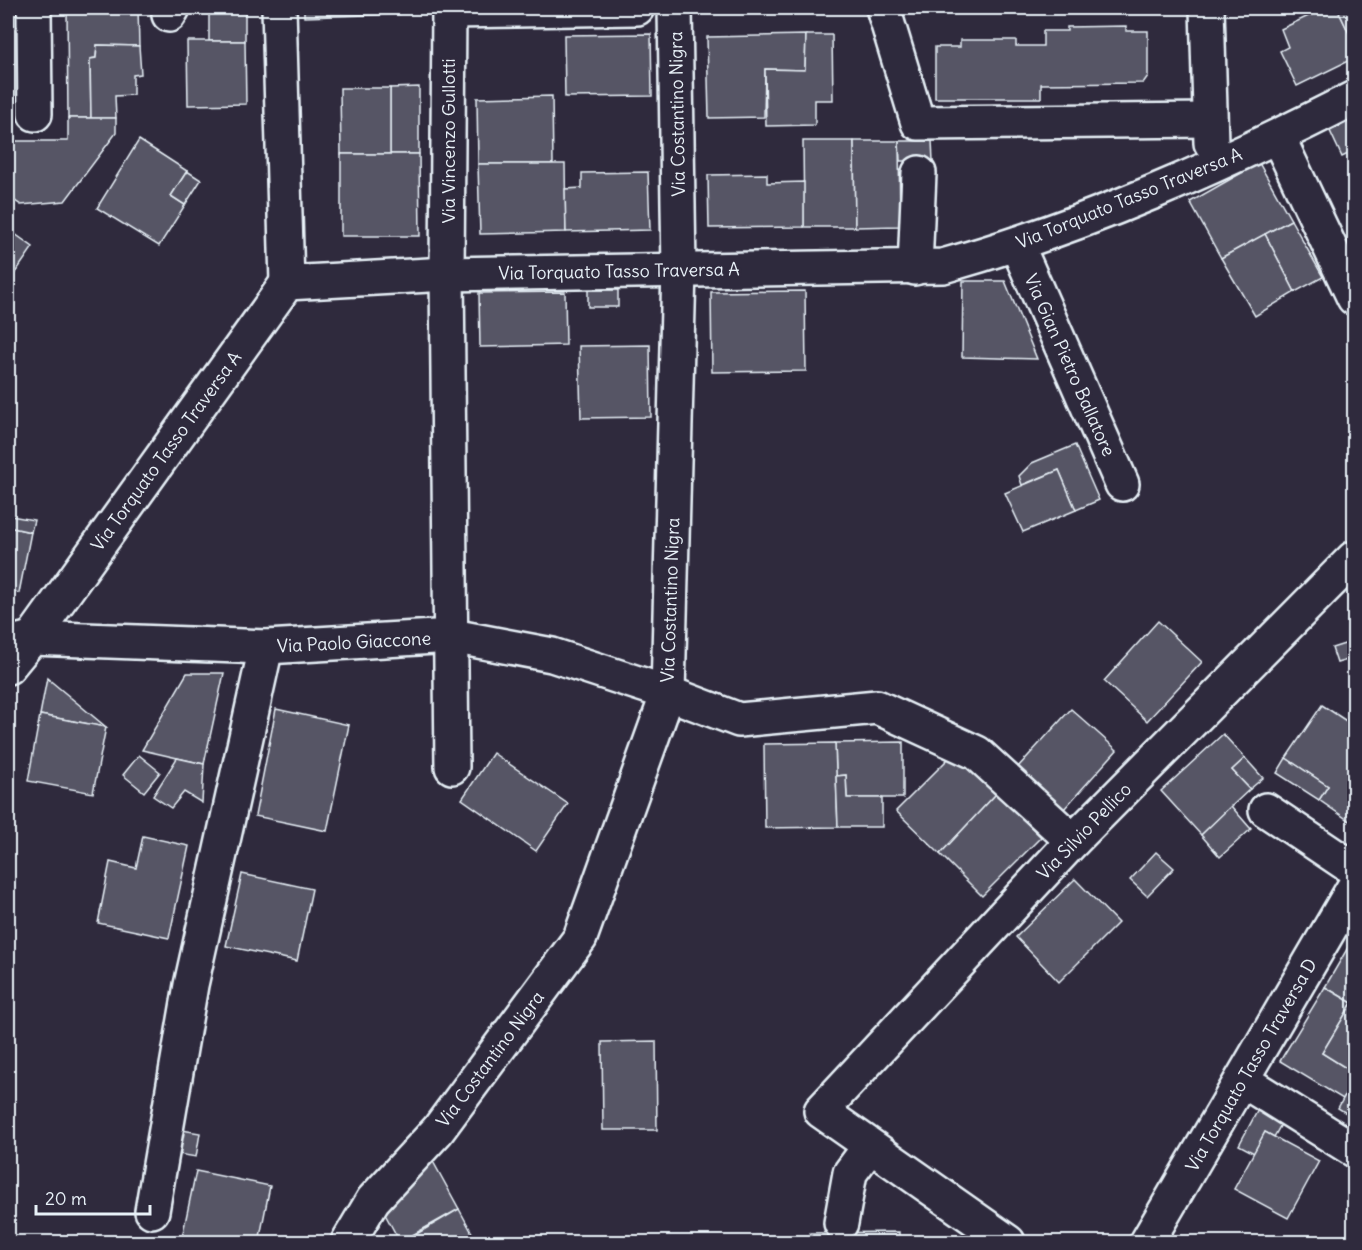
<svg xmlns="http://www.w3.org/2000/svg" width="1362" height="1250" viewBox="0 0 1362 1250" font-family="Delius,sans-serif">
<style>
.building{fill:#575565;stroke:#e8f1f8;stroke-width:1.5}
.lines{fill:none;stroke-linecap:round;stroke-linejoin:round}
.minor-casing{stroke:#e8f1f8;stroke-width:38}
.minor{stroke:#2f2a3d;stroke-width:33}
.labels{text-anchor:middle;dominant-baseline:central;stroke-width:5;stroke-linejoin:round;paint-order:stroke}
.street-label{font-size:18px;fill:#e8f1f8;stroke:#2f2a3d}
</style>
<rect width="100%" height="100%" fill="#2f2a3d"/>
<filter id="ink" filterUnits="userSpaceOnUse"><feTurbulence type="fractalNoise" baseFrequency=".0167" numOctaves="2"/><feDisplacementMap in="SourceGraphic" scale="12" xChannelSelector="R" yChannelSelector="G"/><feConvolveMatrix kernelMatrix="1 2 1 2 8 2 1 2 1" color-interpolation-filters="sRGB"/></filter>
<g filter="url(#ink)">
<g class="building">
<rect x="8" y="8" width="1" height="79"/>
<polygon points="67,8 138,8 139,46 97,45 96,58 90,59 91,118 68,118"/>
<rect x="209" y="8" width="36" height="33"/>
<polygon points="304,8 400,8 400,14 304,17"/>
<polygon points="1310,8 1337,8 1349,33 1354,30 1354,58 1297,86 1280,51 1288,47 1281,29 1313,14"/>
<polygon points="1337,8 1354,8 1354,30 1349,33"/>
<polygon points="1126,26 1126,31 1148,31 1148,76 1143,83 1041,84 1041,98 935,98 935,47 960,47 960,40 1016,40 1016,46 1043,46 1043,31 1067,31 1067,27"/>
<polygon points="651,34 652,96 565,97 564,35"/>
<polygon points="806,35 805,70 765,69 764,117 709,118 707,37"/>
<polygon points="806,35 832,35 833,100 815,100 815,125 766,126 765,69 805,70"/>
<polygon points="187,41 245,41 246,104 188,105"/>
<polygon points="97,45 139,46 141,74 133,75 133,95 115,96 116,118 91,118 90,59 96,58"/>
<polygon points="419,87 419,154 390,154 390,88"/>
<polygon points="340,88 390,88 390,154 341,154"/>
<polygon points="552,96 553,164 478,164 477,98"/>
<polygon points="68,118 116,118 116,133 65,201 21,205 8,196 8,141 68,141"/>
<polygon points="1354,119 1354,151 1342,157 1330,131"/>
<polygon points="139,140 187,171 171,196 185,205 159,246 97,208"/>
<polygon points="803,141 854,141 855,227 804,227"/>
<polygon points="854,141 899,141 900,226 855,227"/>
<polygon points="899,141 932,141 933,161 900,161"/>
<polygon points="341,154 419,154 420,236 341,236"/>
<polygon points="1259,163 1291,220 1221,258 1190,202"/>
<polygon points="478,164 565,164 566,232 480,234"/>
<polygon points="187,171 201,180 185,205 171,196"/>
<polygon points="648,172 650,230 566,232 565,189 582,188 582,173"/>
<polygon points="767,174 767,183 804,182 804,227 709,228 708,175"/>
<polygon points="1291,220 1323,277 1295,292 1265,234"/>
<polygon points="8,229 33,247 8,283"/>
<polygon points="1265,234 1295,292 1255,316 1221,258"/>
<polygon points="963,281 1005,281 1037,359 962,357"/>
<rect x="588" y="290" width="30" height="17"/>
<polygon points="805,291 806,371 712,372 711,292"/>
<polygon points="565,292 566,345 480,347 479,293"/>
<polygon points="650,345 651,417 581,418 579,346"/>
<polygon points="1075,445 1099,500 1076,510 1059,470 1022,485 1019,476 1032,463"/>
<polygon points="1059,470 1076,510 1023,532 1005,493"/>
<polygon points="8,515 11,516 8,527 31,532 19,593 8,590"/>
<polygon points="11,516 34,520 31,532 8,527"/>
<polygon points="1158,621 1202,662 1147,721 1104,681"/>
<polygon points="1354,641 1354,658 1337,663 1332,648"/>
<polygon points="187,673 224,673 204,764 142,750"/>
<polygon points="47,678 106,727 40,715"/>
<polygon points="1322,705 1354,726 1354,824 1319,800 1328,786 1286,758"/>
<polygon points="276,709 349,725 327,831 255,816"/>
<polygon points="1071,709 1117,750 1064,809 1018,767"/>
<polygon points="40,715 106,727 93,793 28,781"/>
<polygon points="1223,734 1245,758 1232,770 1250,789 1201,835 1161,791"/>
<polygon points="903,742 903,798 847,798 846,775 836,776 835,743"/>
<polygon points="835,743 838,827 765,828 764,744"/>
<polygon points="955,752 997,793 940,854 896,811"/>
<polygon points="493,753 568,804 536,851 462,799"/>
<polygon points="139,755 160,772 144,792 123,775"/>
<polygon points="177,758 204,764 202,803 184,792 171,808 153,796"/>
<polygon points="1245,758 1263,778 1250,789 1232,770"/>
<polygon points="1286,758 1328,786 1319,800 1277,773"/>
<polygon points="846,775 847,798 882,798 882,827 838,827 836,776"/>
<polygon points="997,793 1041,837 982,896 940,854"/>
<polygon points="1231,806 1251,829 1220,857 1201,835"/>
<polygon points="143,836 189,846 169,938 98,923 110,862 136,868"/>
<polygon points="1156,852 1174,868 1147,896 1130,880"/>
<polygon points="242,874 312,889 297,961 226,946"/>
<polygon points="1075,879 1118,923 1059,982 1016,937"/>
<polygon points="1354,937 1354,1004 1325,987"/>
<polygon points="1325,987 1352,1003 1322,1053 1354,1073 1354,1079 1343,1099 1280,1061"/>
<polygon points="1352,1003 1354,1004 1354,1073 1322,1053"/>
<polygon points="656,1041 657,1130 603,1130 602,1042"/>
<polygon points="1354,1079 1354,1118 1338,1108"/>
<polygon points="1260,1106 1284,1119 1274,1137 1265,1132 1254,1153 1239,1145"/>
<polygon points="176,1129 200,1133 196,1157 172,1153"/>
<polygon points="1265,1132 1319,1161 1288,1218 1234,1189"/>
<polygon points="430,1156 459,1209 400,1242 379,1203"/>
<polygon points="196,1171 270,1186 259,1242 181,1242"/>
<polygon points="459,1209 477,1242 403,1242"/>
<polygon points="899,1232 899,1242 810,1242 810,1233"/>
</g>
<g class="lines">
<defs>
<g id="minor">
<polyline points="34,8 35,114"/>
<polyline points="279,8 287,283"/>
<polyline points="449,8 447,274 452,767"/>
<polyline points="883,8 918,123 1210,120"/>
<polyline points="1207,8 1211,143"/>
<polyline points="449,11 637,8"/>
<polyline points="169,15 173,8"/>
<polyline points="1278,137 1354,298"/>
<polyline points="1017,245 1122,484"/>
<polyline points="915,268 919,173"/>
<polyline points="15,642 32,638 266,647 452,636 552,655 668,693 739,720 877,707 977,753 1073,841"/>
<path d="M 8,667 L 32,638 L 287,283 L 447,274 L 943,266 C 1086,226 1223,165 1354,98"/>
<polyline points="1266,810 1354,869"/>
<polyline points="1242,1080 1354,1150"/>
<polyline points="152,1211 191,985 266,647"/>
<polyline points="841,1223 850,1173 870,1146"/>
<polyline points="348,1242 373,1200 438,1130 580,938 668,693 679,269 675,8"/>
<polyline points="1008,1242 821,1111 1073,841 1354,558"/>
<polyline points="1147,1242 1354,887"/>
</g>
</defs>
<use href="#minor" class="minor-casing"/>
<use href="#minor" class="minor"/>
</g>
</g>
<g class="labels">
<g class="street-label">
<text transform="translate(677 114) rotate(-91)">Via Costantino Nigra</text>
<text transform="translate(448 141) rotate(-90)">Via Vincenzo Gullotti</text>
<text transform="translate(1129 198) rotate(-22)">Via Torquato Tasso Traversa A</text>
<text transform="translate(619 271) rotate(-1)">Via Torquato Tasso Traversa A</text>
<text transform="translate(1070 365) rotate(66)">Via Gian Pietro Ballatore</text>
<text transform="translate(166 451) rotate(-54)">Via Torquato Tasso Traversa A</text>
<text transform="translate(670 600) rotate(-88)">Via Costantino Nigra</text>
<text transform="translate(354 642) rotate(-3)">Via Paolo Giaccone</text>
<text transform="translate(1084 831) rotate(-46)">Via Silvio Pellico</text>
<text transform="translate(490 1059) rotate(-53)">Via Costantino Nigra</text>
<text transform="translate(1251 1065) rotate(-60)">Via Torquato Tasso Traversa D</text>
</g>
</g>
<rect width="1362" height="1250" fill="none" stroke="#2f2a3d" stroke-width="30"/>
<rect x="15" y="15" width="1332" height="1220" fill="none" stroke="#e8f1f8" stroke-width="2" filter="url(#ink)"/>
<path d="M36 1205v9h114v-9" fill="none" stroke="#e8f1f8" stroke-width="3"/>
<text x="45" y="1205" font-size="18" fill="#e8f1f8" stroke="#2f2a3d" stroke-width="4.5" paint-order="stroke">20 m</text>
</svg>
